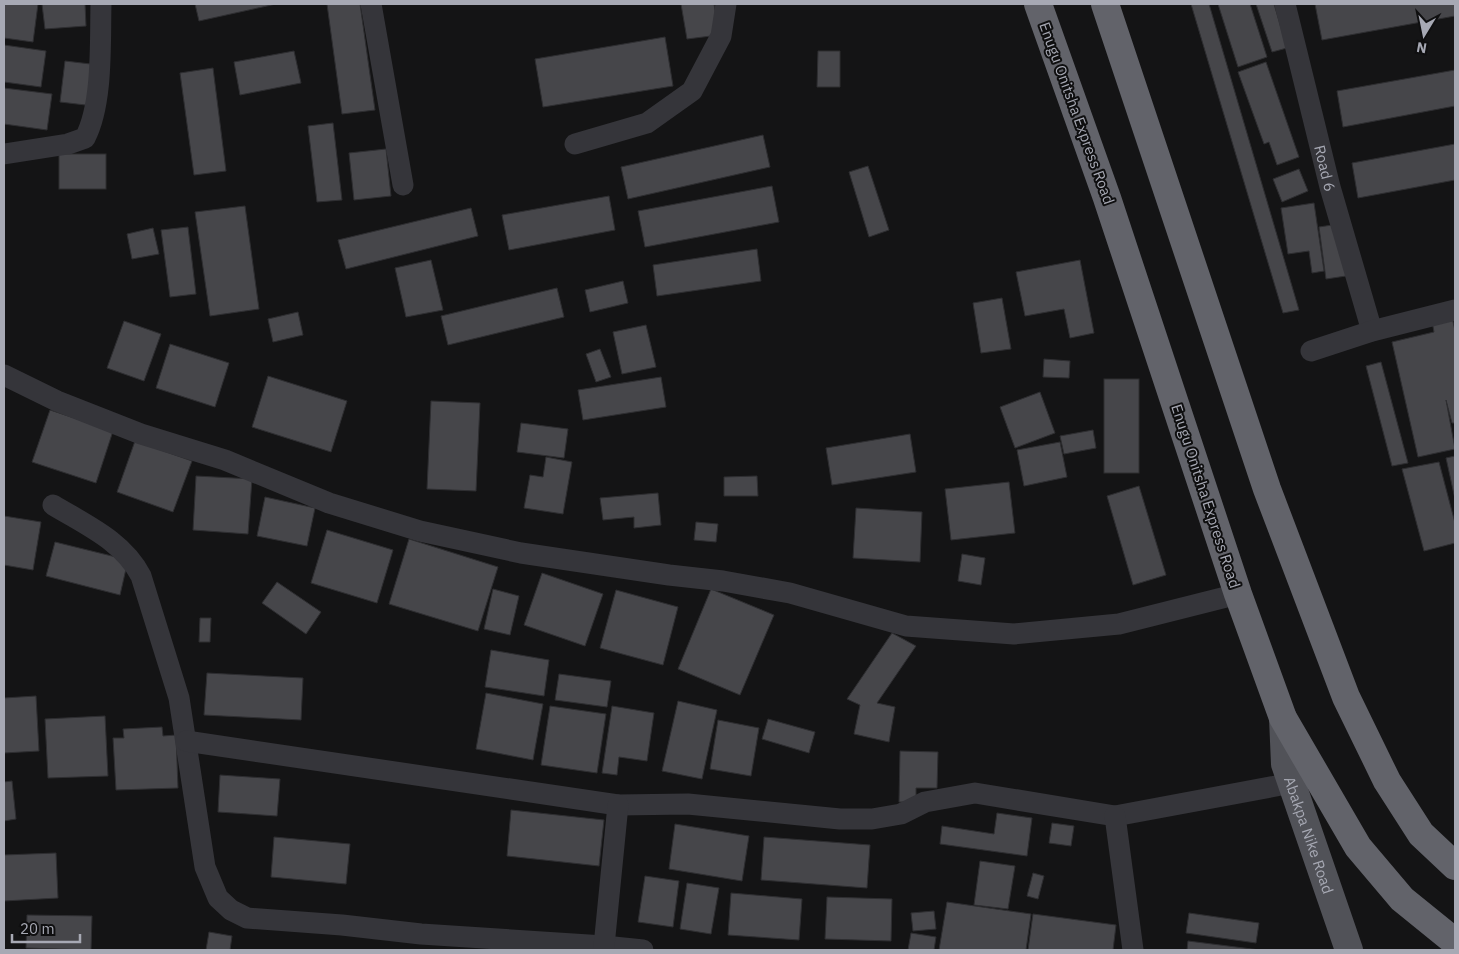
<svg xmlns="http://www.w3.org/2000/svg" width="1459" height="954" viewBox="0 0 1459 954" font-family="'IBM Plex Sans',sans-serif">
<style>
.building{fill:#46464a;stroke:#2e2e31}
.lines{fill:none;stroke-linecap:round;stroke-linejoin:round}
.street{stroke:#35353a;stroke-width:21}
.primary{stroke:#515258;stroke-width:28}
.highway{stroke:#62636a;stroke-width:28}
.labels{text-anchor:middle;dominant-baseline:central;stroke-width:4;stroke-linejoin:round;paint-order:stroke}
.street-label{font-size:15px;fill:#a7a9b4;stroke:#0f0f10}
</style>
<rect width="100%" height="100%" fill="#141415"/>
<g class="building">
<polygon points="4,4 38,4 33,42 4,38"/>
<polygon points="42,4 85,4 86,26 45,29"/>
<polygon points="195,4 276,4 199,21"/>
<polygon points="327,4 360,4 375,110 342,114"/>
<polygon points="681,4 714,4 719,35 687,39"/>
<polygon points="1191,4 1209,4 1299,310 1283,313"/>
<polygon points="1218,4 1250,4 1267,57 1238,67"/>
<polygon points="1256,4 1274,4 1287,48 1272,52"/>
<polygon points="1315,4 1455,4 1455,16 1322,40"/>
<polygon points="665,37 673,86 543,107 535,59"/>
<polygon points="4,45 46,51 41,87 4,82"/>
<polygon points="294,51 301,83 240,95 234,62"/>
<polygon points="818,51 840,51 840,87 817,87"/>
<polygon points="65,61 99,65 94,106 60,102"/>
<polygon points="1266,62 1299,157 1277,165 1269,142 1264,144 1238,72"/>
<polygon points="213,68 226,171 194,175 180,73"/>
<polygon points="1455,70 1455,106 1343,127 1337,91"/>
<polygon points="4,88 52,94 47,130 4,124"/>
<polygon points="333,123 342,200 317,202 308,126"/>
<polygon points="763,135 770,167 628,199 621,167"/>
<polygon points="1455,144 1455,180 1358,198 1352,163"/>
<polygon points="386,149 391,196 354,200 349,153"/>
<rect x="59" y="154" width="47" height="35"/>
<polygon points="868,166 889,230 869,237 849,172"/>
<polygon points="1299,169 1308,191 1282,202 1273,179"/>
<polygon points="772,186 779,222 645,247 638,211"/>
<polygon points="609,196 615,230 509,250 502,215"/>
<polygon points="1314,203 1324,271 1312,273 1309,251 1288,254 1281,208"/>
<polygon points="245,206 259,309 210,316 195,212"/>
<polygon points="471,208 478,236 346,269 338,240"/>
<polygon points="1339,224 1346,276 1326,279 1319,227"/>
<polygon points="188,227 196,294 170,297 161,230"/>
<polygon points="153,228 159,254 132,259 127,234"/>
<polygon points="757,249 761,281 657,296 653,265"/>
<polygon points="431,260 443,310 406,317 395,268"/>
<polygon points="1080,260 1094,333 1070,338 1064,309 1025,316 1016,272"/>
<polygon points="623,281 628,303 590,312 585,290"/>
<polygon points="557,288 564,317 448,345 441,316"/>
<polygon points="1002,298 1011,349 981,353 973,303"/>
<polygon points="298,312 303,335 273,342 268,319"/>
<polygon points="1452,317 1455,331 1455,423 1452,423 1446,400 1455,449 1418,457 1392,342 1434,332 1432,321"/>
<polygon points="124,321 161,334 144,381 107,368"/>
<polygon points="646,325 656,367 622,374 613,332"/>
<polygon points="170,344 229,363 215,407 156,388"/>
<polygon points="600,349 611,377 596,382 586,354"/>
<polygon points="1044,359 1070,361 1069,378 1043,377"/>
<polygon points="1381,362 1408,463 1392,466 1366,366"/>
<polygon points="268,376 347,401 331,452 252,427"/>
<polygon points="661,377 666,407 583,420 578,390"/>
<rect x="1104" y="379" width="35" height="94"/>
<polygon points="1040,392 1055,433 1015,448 1000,407"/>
<polygon points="431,401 480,403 476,491 427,489"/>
<polygon points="50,410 113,431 96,483 32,462"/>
<polygon points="521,423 568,429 564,458 517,452"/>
<polygon points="1093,430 1096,448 1064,454 1060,436"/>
<polygon points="910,434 916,472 832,485 826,448"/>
<polygon points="135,441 192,461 173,512 117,492"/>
<polygon points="1060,442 1067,477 1024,486 1017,450"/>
<polygon points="1455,456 1455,499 1446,458"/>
<polygon points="546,457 572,462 563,514 524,508 530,475 543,477"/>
<polygon points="1439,462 1455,523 1455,543 1424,551 1402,469"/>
<polygon points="196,476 252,479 248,534 193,530"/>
<polygon points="757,476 758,496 724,496 724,477"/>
<polygon points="1009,482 1015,533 951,540 945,489"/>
<polygon points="1139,486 1166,575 1133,585 1107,496"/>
<polygon points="658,493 661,525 634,528 634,517 603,520 600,498"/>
<polygon points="265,497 315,508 307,546 257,536"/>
<polygon points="856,508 922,512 920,562 853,558"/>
<polygon points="4,516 41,522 33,570 4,565"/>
<polygon points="696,522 718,524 716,542 694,540"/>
<polygon points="327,530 393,550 377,603 311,583"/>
<polygon points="409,539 498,567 478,631 389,604"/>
<polygon points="55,542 128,560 120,595 46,576"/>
<polygon points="962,554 985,558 981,585 958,581"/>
<polygon points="542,573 603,594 585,646 524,625"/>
<polygon points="277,582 321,612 306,634 262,603"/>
<polygon points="493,589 519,596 510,635 484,629"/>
<polygon points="711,589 774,615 740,695 678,669"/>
<polygon points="616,590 678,607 663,665 600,648"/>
<polygon points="200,618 211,618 210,642 199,642"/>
<polygon points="892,633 916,646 877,703 895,707 889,742 854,734 860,705 847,699"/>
<polygon points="491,650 549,660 544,696 485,687"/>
<polygon points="207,673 303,678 301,720 204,715"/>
<polygon points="559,674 611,681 607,707 555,700"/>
<polygon points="486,693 543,704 533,760 476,749"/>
<polygon points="36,696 39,751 4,753 4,698"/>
<polygon points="678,701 717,710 702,779 662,771"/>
<polygon points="550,706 606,714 597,773 541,765"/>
<polygon points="612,706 654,713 647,761 619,757 617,775 602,773"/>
<polygon points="105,716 108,776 48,778 45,719"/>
<polygon points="768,719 815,732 809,753 762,739"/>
<polygon points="718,720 759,728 751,776 710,769"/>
<polygon points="162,727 163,736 176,735 178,788 116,790 113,738 124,738 123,729"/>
<polygon points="900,751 938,752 937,788 916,788 916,802 899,802"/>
<polygon points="220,775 280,779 277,816 218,812"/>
<polygon points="12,781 16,819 4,821 4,782"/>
<polygon points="511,810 604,820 599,866 507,856"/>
<polygon points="997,813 1032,818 1027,856 940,844 942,826 994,834"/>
<polygon points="1052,823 1074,826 1071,846 1049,843"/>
<polygon points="675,824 749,836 742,881 669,869"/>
<polygon points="274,837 350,844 346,884 271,877"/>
<polygon points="764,837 870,845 867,888 761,880"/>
<polygon points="56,853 58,898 4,901 4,855"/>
<polygon points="980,861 1015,866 1008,909 974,905"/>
<polygon points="1033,873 1044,876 1038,899 1027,896"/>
<polygon points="645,876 679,881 673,927 638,922"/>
<polygon points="687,883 719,888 711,934 680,929"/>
<polygon points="731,893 802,899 799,940 728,935"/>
<polygon points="827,897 892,899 891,941 825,939"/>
<polygon points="947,902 1031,914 1026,950 939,950"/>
<polygon points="934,911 936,929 913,931 911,913"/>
<polygon points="1189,913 1259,923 1256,943 1186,933"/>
<polygon points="1033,914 1116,925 1113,950 1028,950"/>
<polygon points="27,915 92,916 91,950 26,948"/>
<polygon points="209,932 232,936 230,950 206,950"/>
<polygon points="911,933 936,937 934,950 908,950"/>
<polygon points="1188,941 1260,950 1187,950"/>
</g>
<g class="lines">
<g class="street">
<polyline points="371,4 403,185"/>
<path id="s1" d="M 1285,4 L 1330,187 L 1372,331"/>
<polyline points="575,144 647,123 692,91 721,36 726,4"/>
<path d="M 4,154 L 68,144 L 85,138 C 103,104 100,43 101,4"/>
<polyline points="1311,351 1372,331 1455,310"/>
<polyline points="4,375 57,401 141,434 225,460 329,503 420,531 521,553 669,575 723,581 790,593 906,626 1014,634 1119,624 1238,594"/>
<path d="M 53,505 C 86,525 123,541 141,576 L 179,698 L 205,867 L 218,898 L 231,910 L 247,918 L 342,925 L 421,934 L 604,946 L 643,950"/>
<polyline points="186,741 618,805 688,804 840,819 872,819 901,814 925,802 975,793 1115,816 1292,783"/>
<polyline points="1115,816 1133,950"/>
<polyline points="604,946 618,805"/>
</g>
<path class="primary" id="s2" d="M 1283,718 L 1285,764 L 1349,950"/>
<g class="highway">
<polyline points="1038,4 1107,198 1238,594 1283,718 1358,847 1402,899 1455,942"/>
<polyline points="1105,4 1267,489 1346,697 1387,781 1421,834 1455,866"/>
</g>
</g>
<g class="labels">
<g class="street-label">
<text transform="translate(1077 113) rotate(70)">Enugu Onitsha Express Road</text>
<text stroke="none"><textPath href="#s1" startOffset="169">Road 6</textPath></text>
<text transform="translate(1206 496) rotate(72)">Enugu Onitsha Express Road</text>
<text stroke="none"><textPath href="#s2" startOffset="121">Abakpa Nike Road</textPath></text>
</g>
</g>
<rect width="1459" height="954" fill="none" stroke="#a7a9b4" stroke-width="10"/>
<g transform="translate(1424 35) rotate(190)" stroke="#0f0f10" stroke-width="4" paint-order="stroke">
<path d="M0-4L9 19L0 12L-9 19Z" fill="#a7a9b4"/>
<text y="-8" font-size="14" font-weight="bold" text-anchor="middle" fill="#a7a9b4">N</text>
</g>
<path d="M12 934v8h68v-8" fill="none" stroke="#a7a9b4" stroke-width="2.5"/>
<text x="20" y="934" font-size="15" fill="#a7a9b4" stroke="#0f0f10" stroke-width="4" paint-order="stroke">20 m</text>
</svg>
